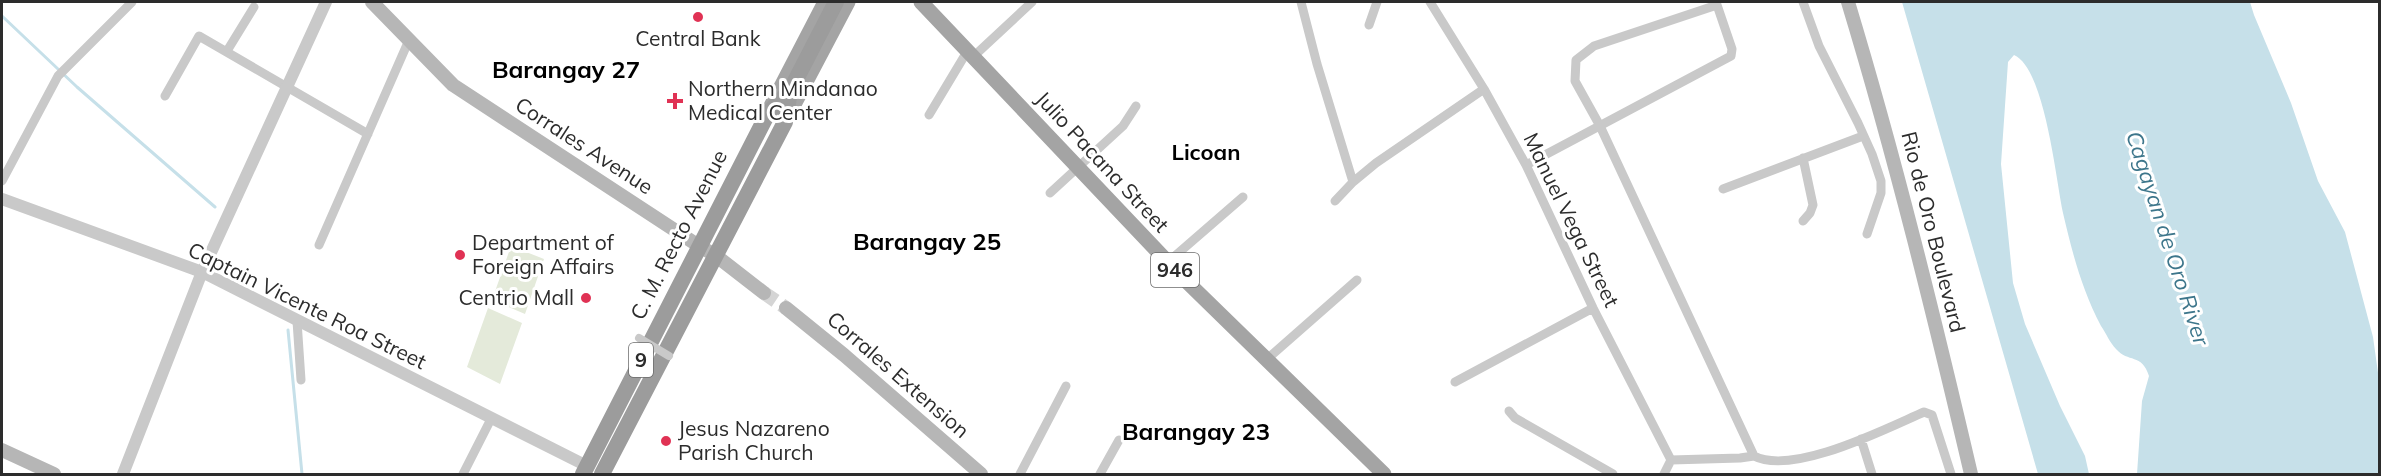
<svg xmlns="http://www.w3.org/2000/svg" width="2381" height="476" font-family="Mulish,sans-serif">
	<rect width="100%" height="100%" fill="#fff"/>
	<path fill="#e4eada" d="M511 246 544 259 525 314 492 300Z
		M488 308 522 323 500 384 467 367Z"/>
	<path fill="#c6e0e9" d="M1902 2H2250L2254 15 2291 103 2318 181 2345 232 2373 337 2379 380V474H2137L2142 401 2149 376C2142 353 2128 363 2116 349 2110 343 2106 333 2101 326 2082 290 2072 252 2063 213 2056 181 2045 68 2014 55L2008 62 2001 164 2013 283 2025 324 2060 406 2085 456 2089 474H2038Z"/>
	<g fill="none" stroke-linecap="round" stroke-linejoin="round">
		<path stroke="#c6e0e9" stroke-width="3" d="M2 16 77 87 215 207
			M288 330 302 474"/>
		<path stroke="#d5d5d5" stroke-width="14" stroke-dasharray="14 7" stroke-linecap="butt" d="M764 293 786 308"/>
		<path stroke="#c9c9c9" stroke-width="9" d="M1301 2 1317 64 1353 182
			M1430 2 1484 89 1526 165 1593 308 1671 460
			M1803 2 1819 46 1858 123 1872 154 1881 181V193L1867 234
			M1369 25 1377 2
			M227 51 254 7
			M974 56 1032 2
			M165 96 199 36 368 134
			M929 115 968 50
			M1526 165 1731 56 1732 49 1716 2
			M2 181 58 76 132 2
			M1723 189 1863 136
			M1050 193 1123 126 1136 106
			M1335 201 1353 182 1376 163 1484 89
			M1803 221 1810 213 1813 205 1803 158
			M319 245 409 40
			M1168 262 1243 197
			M297 321 301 380
			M1266 360 1357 280
			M1455 382 1593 308
			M1509 411 1515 418 1613 474
			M1861 439 1872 474
			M1754 456C1793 476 1885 429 1924 412L1932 415 1951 474
			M1671 460 1740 458 1754 456 1600 126 1575 81 1576 60 1594 46 1717 5
			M463 474 491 419
			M1020 474 1066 386
			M1100 474 1119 440
			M1664 474 1671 460"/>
		<path stroke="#c9c9c9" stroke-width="12" d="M2 199 202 272 587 466
			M123 474 202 272 326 2"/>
		<path stroke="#b6b6b6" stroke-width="14" d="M372 2 453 85 699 246 715 255 764 293
			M1848 2C1895 157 1934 316 1971 474
			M786 308 844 355 981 474
			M2 450 54 474"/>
		<path stroke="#a4a4a4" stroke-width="15" d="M921 2 1181 276 1384 474
			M770 108 825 2
			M789 114 848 2"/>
		<path stroke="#9c9c9c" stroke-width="16" d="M583 474 768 113 790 91
			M602 474 785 122 790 91 836 2"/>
		<path stroke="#c9c9c9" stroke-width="8" d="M639 338 669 356"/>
	</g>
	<g fill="#e03254" stroke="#fff" stroke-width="2">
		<circle cx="698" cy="17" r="6"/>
		<path d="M672 92h6v6h6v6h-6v6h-6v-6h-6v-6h6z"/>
		<circle cx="460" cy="255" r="6"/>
		<circle cx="586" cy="298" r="6"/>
		<circle cx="666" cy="441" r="6"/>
	</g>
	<g text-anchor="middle" stroke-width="6" stroke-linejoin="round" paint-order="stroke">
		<g fill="#fff" stroke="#6b6b6b" stroke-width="1.5">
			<rect x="1151" y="253" width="48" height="34" rx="4.5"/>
			<rect x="629" y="343" width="24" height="34" rx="4.5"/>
		</g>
		<g font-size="20" font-weight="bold" fill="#2c2c2c">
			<text x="1175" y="277">946</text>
			<text x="641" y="367">9</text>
		</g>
		<g font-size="21" fill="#2c2c2c" stroke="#fff" text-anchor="start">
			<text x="698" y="46" text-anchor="middle">Central Bank</text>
			<text x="688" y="96">Northern Mindanao<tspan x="688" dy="24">Medical Center</tspan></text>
			<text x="472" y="250">Department of<tspan x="472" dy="24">Foreign Affairs</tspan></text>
			<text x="574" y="305" text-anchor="end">Centrio Mall</text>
			<text x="678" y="436">Jesus Nazareno<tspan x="678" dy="24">Parish Church</tspan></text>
		</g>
		<g font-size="21" fill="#2c2c2c" stroke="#fff">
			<text transform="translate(584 146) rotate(33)" y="7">Corrales Avenue</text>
			<text transform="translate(1102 162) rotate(47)" y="7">Julio Pacana Street</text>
			<text transform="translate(1571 220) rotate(64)" y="7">Manuel Vega Street</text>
			<text transform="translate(1933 232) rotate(76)" y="7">Rio de Oro Boulevard</text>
			<text transform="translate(679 235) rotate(-63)" y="7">C. M. Recto Avenue</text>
			<text transform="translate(307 306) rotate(26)" y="7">Captain Vicente Roa Street</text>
			<text transform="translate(898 375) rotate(41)" y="7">Corrales Extension</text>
		</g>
		<g font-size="22" font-weight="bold" fill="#000" stroke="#fff">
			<text x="1206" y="160">Licoan</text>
		</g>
		<g font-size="22" font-style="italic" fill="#3d768b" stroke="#fff">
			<text transform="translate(2168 238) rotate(72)" y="8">Cagayan de Oro River</text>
		</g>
		<g font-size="24" font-weight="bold" fill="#000" stroke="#fff">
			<text x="566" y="78">Barangay 27</text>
			<text x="927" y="250">Barangay 25</text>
			<text x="1196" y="440">Barangay 23</text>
		</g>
	</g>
	<rect width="2381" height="476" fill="none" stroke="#2c2c2c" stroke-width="6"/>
</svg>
